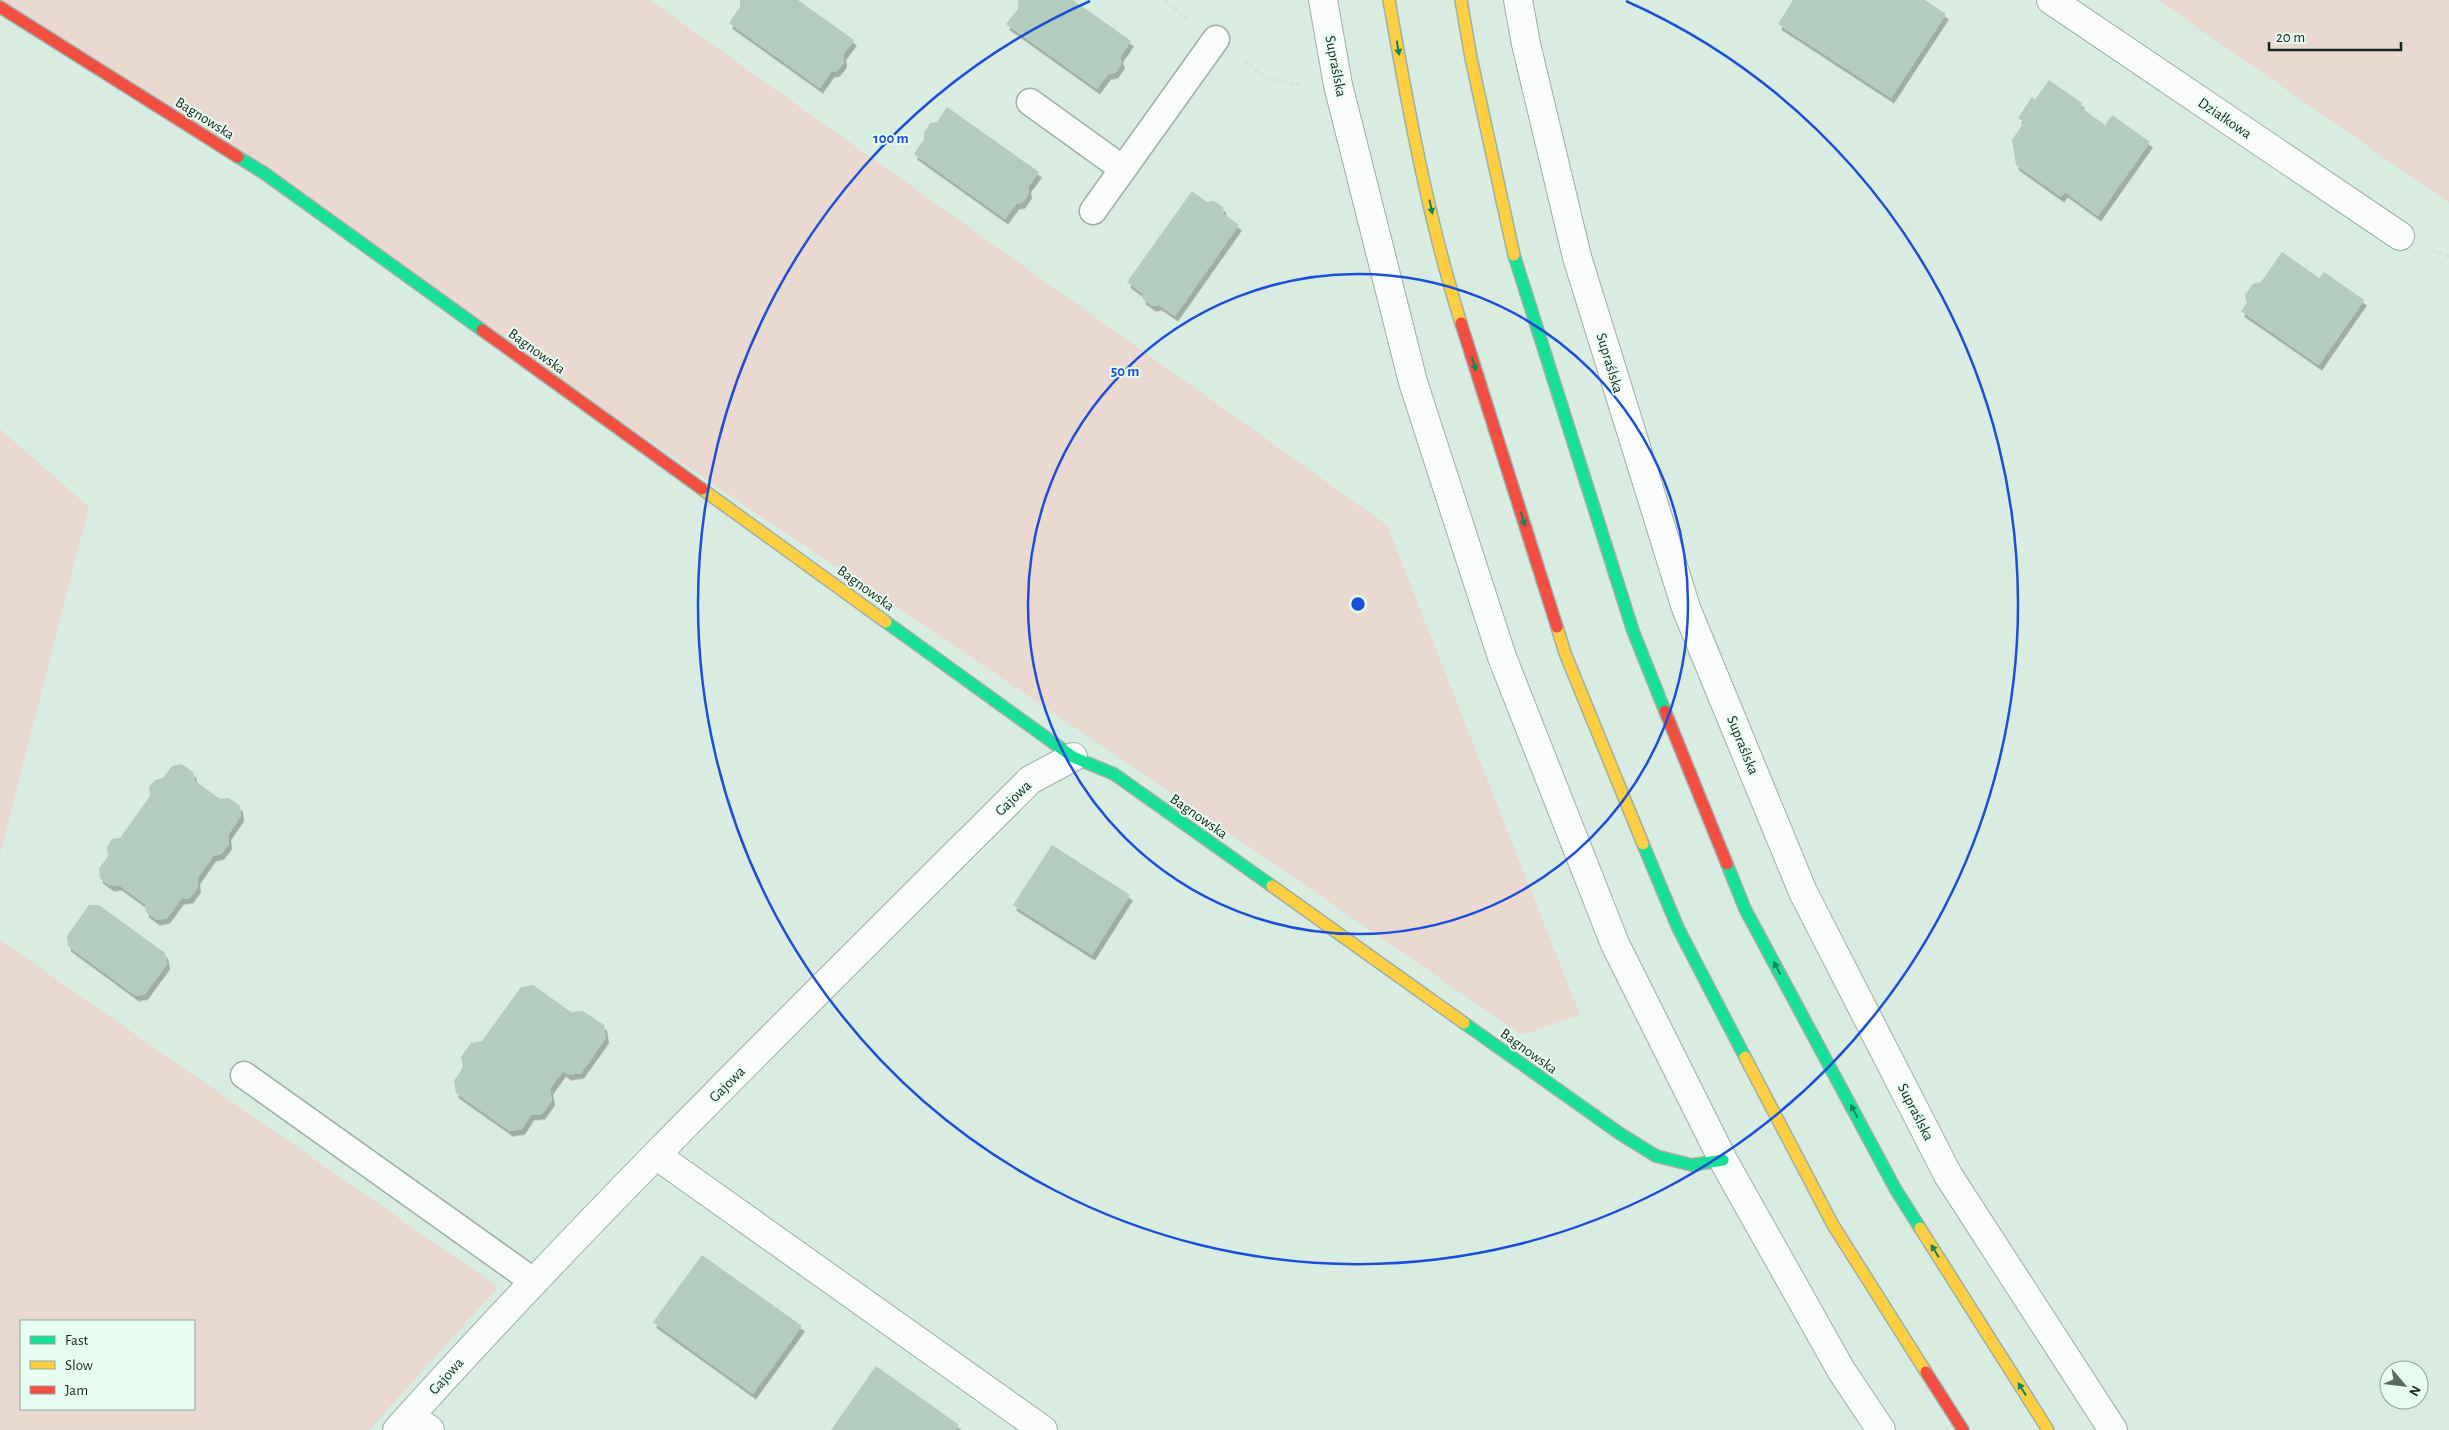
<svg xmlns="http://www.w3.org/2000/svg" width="2449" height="1430" font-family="'Alegreya Sans',sans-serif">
	<defs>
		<filter id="shadow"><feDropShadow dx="3" dy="5.5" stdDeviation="0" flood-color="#0004"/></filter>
	</defs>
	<rect width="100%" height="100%" fill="#d8ece1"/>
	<path fill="#e9d9d1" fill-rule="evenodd" d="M0 0H650L1387 525 1580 1015 1522 1035 1110 751 0 5Z
		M2158 0H2449V203Z
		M0 429 89 507 0 854Z
		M0 940 498 1287 369 1430H0ZM194 1321V1409H21V1321Z"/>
	<path fill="#b2ccbe" filter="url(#shadow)" d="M740 0H798L854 40 843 55 844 62 837 71 831 72 820 88 729 23 740 7Z
		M1018 0H1073L1131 41 1120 57 1122 63 1115 73 1108 74 1097 89 1006 24 1018 9Z
		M1793 0H1925L1946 14 1891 98 1778 24Z
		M2049 80 2082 103 2080 107 2105 125 2112 115 2150 142 2098 216 2065 192 2061 197 2016 165 2012 140 2024 122 2018 118 2032 97 2035 100Z
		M947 107 1039 172 1028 187 1029 193 1022 203 1016 204 1005 219 914 154 924 139V133L930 123 937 122Z
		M1192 191 1207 202 1214 201 1223 207 1224 214 1239 225 1175 316 1159 305 1153 306 1143 299 1142 293 1127 282Z
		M2282 252 2319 278 2324 272 2364 300 2319 365 2241 311 2247 303 2245 295 2253 284 2261 282Z
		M182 764 193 772 195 781 220 799 229 798 240 806 241 816 228 835 229 844 221 854 213 856 197 879 198 887 190 898 181 899 167 918 157 920 146 912 145 904 119 885 111 886 100 878 99 869 108 856 107 847 112 839 120 838 150 796 149 787 155 780 163 778 172 766Z
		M1052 845 1130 895 1092 955 1013 905Z
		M89 905H99L165 953 167 964 145 994 136 996 68 946 67 936Z
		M533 985 571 1012 583 1011 604 1025 606 1038 581 1073 568 1075 563 1071 550 1089 552 1100 542 1114 531 1115 522 1129 510 1131 456 1093 454 1081 463 1067 461 1057 471 1043 482 1041 521 987Z
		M702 1255 802 1326 753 1394 653 1322Z
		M876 1366 959 1425 955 1430H831Z"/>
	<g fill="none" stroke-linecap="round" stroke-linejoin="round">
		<defs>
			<path id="lane" d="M1030 102 1123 169
				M1093 211 1216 39
				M244 1075 533 1281"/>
			<path id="street" d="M1323 0 1338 85 1413 382 1502 657 1615 944 1723 1160 1841 1370 1881 1430
				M1518 0 1526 44 1577 257 1686 608 1803 892 1948 1175 2113 1430
				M2051 0 2400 236
				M656 1155 1043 1430
				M410 1416 430 1430
				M397 1430C599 1205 816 994 1030 780L1073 757"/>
			<path id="fast" d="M238 157 264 173 482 330
				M1514 255 1633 631 1665 711
				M886 622 1073 757 1114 774 1272 886
				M1643 844 1678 928 1745 1057
				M1727 864 1745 909 1896 1190 1920 1228
				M1464 1023 1619 1133 1656 1156 1692 1165 1723 1160"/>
			<path id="slow" d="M1389 0C1408 108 1428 218 1461 323
				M1461 0 1471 58 1514 255
				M702 489 886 622
				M1557 627 1565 653 1643 844
				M1272 886 1464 1023
				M1745 1057 1833 1225 1926 1372
				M1920 1228 2048 1430"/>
			<path id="jam" d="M0 7 238 157
				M1461 323 1557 627
				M482 330 702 489
				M1665 711 1727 864
				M1926 1372 1963 1430"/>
		</defs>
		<use href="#lane" stroke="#9fafa6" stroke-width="29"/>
		<use href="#street" stroke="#9fafa6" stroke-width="30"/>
		<use href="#fast" stroke="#9fafa6" stroke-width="14"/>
		<use href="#slow" stroke="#9fafa6" stroke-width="14"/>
		<use href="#jam" stroke="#9fafa6" stroke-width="14"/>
		<path stroke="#d9dfdc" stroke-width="3" stroke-dasharray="4 2.5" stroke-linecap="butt" d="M1164 0 1187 18
			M1244 61 1267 78 1301 85
			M2433 250 2449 257"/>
		<use href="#lane" stroke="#f9fcfa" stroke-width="26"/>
		<use href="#street" stroke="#f9fcfa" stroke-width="28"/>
		<use href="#fast" stroke="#16e098" stroke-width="11"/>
		<use href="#slow" stroke="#ffcf43" stroke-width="11"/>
		<use href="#jam" stroke="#f24e42" stroke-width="11"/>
	</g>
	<defs><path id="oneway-solid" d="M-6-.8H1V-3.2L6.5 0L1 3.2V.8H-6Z" transform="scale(1.25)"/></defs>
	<g fill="#16825a">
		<use href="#oneway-solid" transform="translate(1398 48) rotate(80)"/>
		<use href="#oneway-solid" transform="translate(1431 207) rotate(78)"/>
		<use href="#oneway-solid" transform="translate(1474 364) rotate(73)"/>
		<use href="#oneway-solid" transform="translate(1523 519) rotate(73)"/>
		<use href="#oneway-solid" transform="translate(1777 968) rotate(-118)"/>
		<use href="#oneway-solid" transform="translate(1854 1111) rotate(-118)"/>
		<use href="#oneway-solid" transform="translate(1935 1251) rotate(-122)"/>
		<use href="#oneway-solid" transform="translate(2022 1389) rotate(-122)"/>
	</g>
	<g fill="none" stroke="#1d4ed8" stroke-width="2.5">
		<circle cx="1358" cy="604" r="330"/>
		<path d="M1626 1A660 660 0 1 1 1090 1"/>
	</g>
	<g text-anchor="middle" stroke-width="4" stroke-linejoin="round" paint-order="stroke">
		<g font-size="15" fill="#17241d" stroke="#e8fdf1">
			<text transform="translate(1336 66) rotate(79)" y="5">Supraślska</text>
			<text transform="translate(205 118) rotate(32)" y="5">Bagnowska</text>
			<text transform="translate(2225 118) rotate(34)" y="5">Działkowa</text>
			<text transform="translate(537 351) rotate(36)" y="5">Bagnowska</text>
			<text transform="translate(1610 363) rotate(73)" y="5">Supraślska</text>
			<text transform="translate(866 588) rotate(36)" y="5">Bagnowska</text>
			<text transform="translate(1743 745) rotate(68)" y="5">Supraślska</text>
			<text transform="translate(1013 798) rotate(-44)" y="5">Gajowa</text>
			<text transform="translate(1199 816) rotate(35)" y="5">Bagnowska</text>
			<text transform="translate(1529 1051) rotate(36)" y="5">Bagnowska</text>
			<text transform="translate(727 1084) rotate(-45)" y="5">Gajowa</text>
			<text transform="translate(1916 1112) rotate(63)" y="5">Supraślska</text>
			<text transform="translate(446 1376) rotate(-48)" y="5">Gajowa</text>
		</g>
	</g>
	<circle cx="1358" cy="604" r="8" fill="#1d4ed8" stroke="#e8fdf1" stroke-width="2.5"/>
	<g font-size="15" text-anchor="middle" font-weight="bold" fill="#1d4ed8" stroke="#e8fdf1" stroke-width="4" stroke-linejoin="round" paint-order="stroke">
		<text x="891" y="143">100 m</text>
		<text x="1125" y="376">50 m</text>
	</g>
	<rect x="20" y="1320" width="175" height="90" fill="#e8fdf1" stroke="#94a69c"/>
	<rect x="30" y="1336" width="25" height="8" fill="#16e098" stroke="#94a69c"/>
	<text x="65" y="1345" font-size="15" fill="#17241d">Fast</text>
	<rect x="30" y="1361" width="25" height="8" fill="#ffcf43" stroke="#94a69c"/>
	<text x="65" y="1370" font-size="15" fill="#17241d">Slow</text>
	<rect x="30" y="1386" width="25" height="8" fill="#f24e42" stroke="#94a69c"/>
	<text x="65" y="1395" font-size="15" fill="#17241d">Jam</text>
	<g transform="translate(2404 1385) rotate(118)"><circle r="24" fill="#e8fdf1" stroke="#94a69c"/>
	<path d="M0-4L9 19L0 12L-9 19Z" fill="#5b6a62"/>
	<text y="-8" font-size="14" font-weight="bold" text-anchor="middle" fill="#17241d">N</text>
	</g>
	<path d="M2269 42v8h132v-8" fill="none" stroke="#17241d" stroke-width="2.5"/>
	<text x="2276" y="42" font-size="15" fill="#17241d" stroke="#e8fdf1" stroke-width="4" paint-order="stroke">20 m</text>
</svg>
